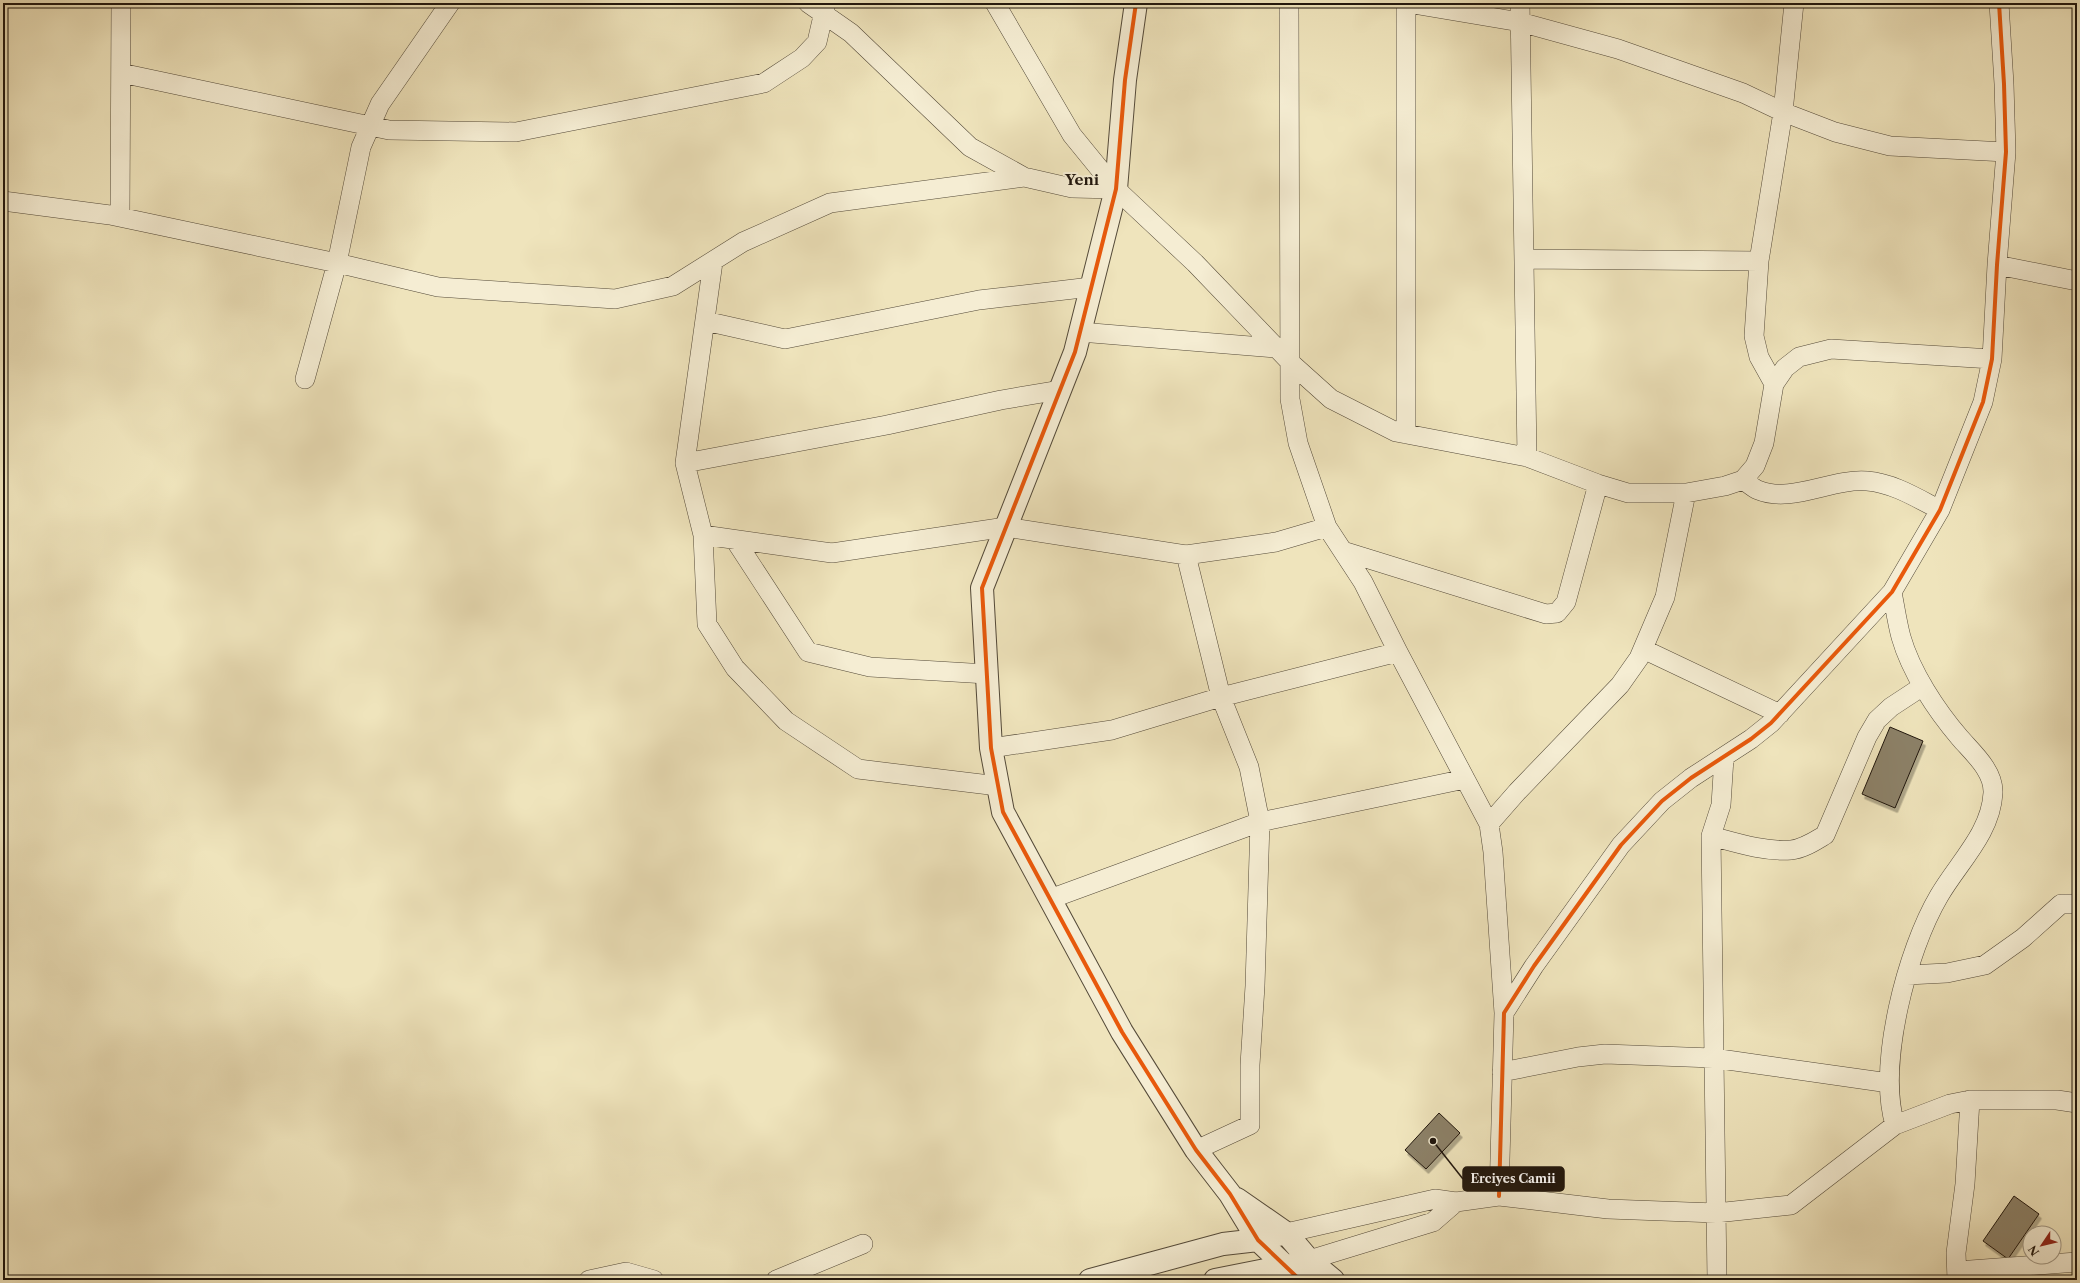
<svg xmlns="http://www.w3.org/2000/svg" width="2080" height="1283" font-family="'Libre Caslon Text',serif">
	<defs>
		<filter id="shadow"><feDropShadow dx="2.5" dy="4.5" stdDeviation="0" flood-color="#0004"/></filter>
	</defs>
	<rect width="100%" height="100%" fill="#efe4bc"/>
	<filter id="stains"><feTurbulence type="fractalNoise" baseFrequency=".005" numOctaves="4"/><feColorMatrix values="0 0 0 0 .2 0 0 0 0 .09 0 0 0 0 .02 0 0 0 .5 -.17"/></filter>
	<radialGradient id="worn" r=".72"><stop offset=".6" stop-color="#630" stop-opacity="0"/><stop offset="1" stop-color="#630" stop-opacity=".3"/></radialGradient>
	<path fill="#8c8168" stroke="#20160d" filter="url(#shadow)" d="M1890 727 1923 741 1895 808 1862 794Z
		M1439 1113 1460 1133 1426 1169 1405 1150Z
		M2014 1196 2039 1214 2008 1259 1983 1241Z"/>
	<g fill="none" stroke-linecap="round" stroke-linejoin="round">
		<defs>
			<path id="minor" d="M808 3 851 33 970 147 1024 177 1072 188 1116 189
				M995 3 1072 135 1116 189 1195 263 1292 364 1331 399 1396 432 1527 457 1598 484 1628 493H1686L1725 486 1743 480 1755 466 1764 443 1774 384 1785 368 1799 357 1831 349 1992 359
				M1289 3 1290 399 1298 443 1327 527 1363 582 1398 652 1489 824 1493 852 1504 1013
				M1406 3V434
				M1407 3 1520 22 1618 49 1743 93 1783 112 1835 132 1890 146 2006 152
				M1520 3 1527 457
				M121 73 389 130 516 132 764 83 802 58 817 42 826 3
				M3 201 110 215 337 263 438 287 615 299 673 286 743 242 830 203 1024 177
				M120 217 121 3
				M1524 259 1759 261
				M713 262 685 463 703 535 707 624 735 668 786 721 858 769 998 786
				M1997 265 2077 281
				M705 321 785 339 979 300 1091 287
				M1080 332 1276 348
				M305 379 337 263 361 147 380 104 450 3
				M1774 384 1759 357 1754 336 1759 261 1783 112 1794 3
				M685 463 887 425 1001 400 1060 390
				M1743 480C1748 483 1753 488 1758 490 1791 504 1832 478 1867 481 1893 483 1917 498 1940 510
				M703 535 832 553 1006 527 1186 555 1276 542 1327 527
				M735 540 808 652 870 667 987 674
				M1343 551 1546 614 1557 613 1566 602 1598 484
				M1186 555 1221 697 1249 767 1260 822 1255 986 1250 1065V1125L1196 1150
				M1892 592C1895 607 1897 622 1901 637 1911 672 1936 710 1960 738 1973 753 1994 771 1993 793 1991 833 1958 863 1939 896 1907 950 1877 1064 1895 1125
				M1643 649 1780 714
				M991 748 1112 730 1221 697 1398 652
				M1489 824 1517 792 1620 685 1639 658 1665 597 1686 493
				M1711 836C1737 843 1765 852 1791 850 1803 849 1815 841 1825 835L1867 737 1877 720 1891 707 1923 686
				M1050 899 1260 822 1465 779
				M1907 975 1947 973 1985 965 2023 938 2061 904H2077
				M1502 1072 1578 1057 1605 1054 1713 1058 1889 1083
				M1499 1196 1504 1013 1534 966 1621 845 1662 801 1691 778 1751 739 1771 723 1892 592 1940 510 1983 402 1992 359 1997 265 2006 152 2004 84 1999 3
				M1286 1233 1435 1199 1456 1202 1499 1196 1608 1209 1716 1213 1791 1205 1895 1125 1950 1104 1970 1100H2057L2077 1103
				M1309 1260 1433 1222 1456 1202
				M1957 1271 2077 1262
				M589 1280 626 1272 654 1280
				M776 1280 863 1244
				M1717 1280 1711 836 1721 805 1724 758
				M1957 1280 1956 1253 1965 1184 1970 1100"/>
			<path id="tertiary" d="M1136 3 1125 80 1116 189 1075 352 982 588 991 748 1003 812 1122 1032 1196 1150 1230 1194 1258 1240 1300 1280
				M1237 1199 1286 1233 1309 1260 1333 1280
				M1090 1280 1223 1244 1258 1240 1286 1233
				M1215 1280 1296 1264"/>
		</defs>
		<use href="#minor" stroke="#544a39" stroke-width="20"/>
		<use href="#tertiary" stroke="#544a39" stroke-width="24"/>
		<use href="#minor" stroke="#f5edd3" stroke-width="19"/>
		<use href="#tertiary" stroke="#f5edd3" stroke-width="22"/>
		<defs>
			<path id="cycleway" d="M1136 3 1125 80 1116 189 1075 352 982 588 991 748 1003 812 1122 1032 1196 1150 1230 1194 1258 1240 1300 1280
				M1499 1196 1504 1013 1534 966 1621 845 1662 801 1691 778 1751 739 1771 723 1892 592 1940 510 1983 402 1992 359 1997 265 2006 152 2004 84 1999 3"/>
		</defs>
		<use href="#cycleway" stroke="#f5edd3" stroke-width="6"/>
		<use href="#cycleway" stroke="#e8590c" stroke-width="4"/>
	</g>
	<g text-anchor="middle" stroke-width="4" stroke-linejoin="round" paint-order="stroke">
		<g font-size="15" font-weight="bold" fill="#20160d" stroke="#f5edd3">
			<text x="1082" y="185">Yeni</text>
		</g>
	</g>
	<path fill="none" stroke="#20160d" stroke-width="1.5" d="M1433 1141L1463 1179"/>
	<circle fill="#20160d" stroke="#f5edd3" stroke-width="1.5" cx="1433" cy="1141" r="4"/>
	<rect fill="#20160d" stroke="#20160d" stroke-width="1.5" x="1463" y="1167" width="101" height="24" rx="4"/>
	<g font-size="12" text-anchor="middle" font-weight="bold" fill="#fff">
		<text x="1513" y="1183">Erciyes Camii</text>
	</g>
	<rect width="2080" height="1283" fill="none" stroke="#efe4bc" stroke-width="16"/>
	<rect x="4" y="4" width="2072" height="1275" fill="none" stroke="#20160d" stroke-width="2"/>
	<rect x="8" y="8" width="2064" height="1267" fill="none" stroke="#20160d"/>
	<g transform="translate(2042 1245) rotate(235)"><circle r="19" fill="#f5edd3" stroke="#a09784"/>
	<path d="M0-3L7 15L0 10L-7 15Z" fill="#8f2418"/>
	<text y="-6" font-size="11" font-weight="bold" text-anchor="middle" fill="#20160d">N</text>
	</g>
	<rect width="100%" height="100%" filter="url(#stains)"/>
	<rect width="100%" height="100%" fill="url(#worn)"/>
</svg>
